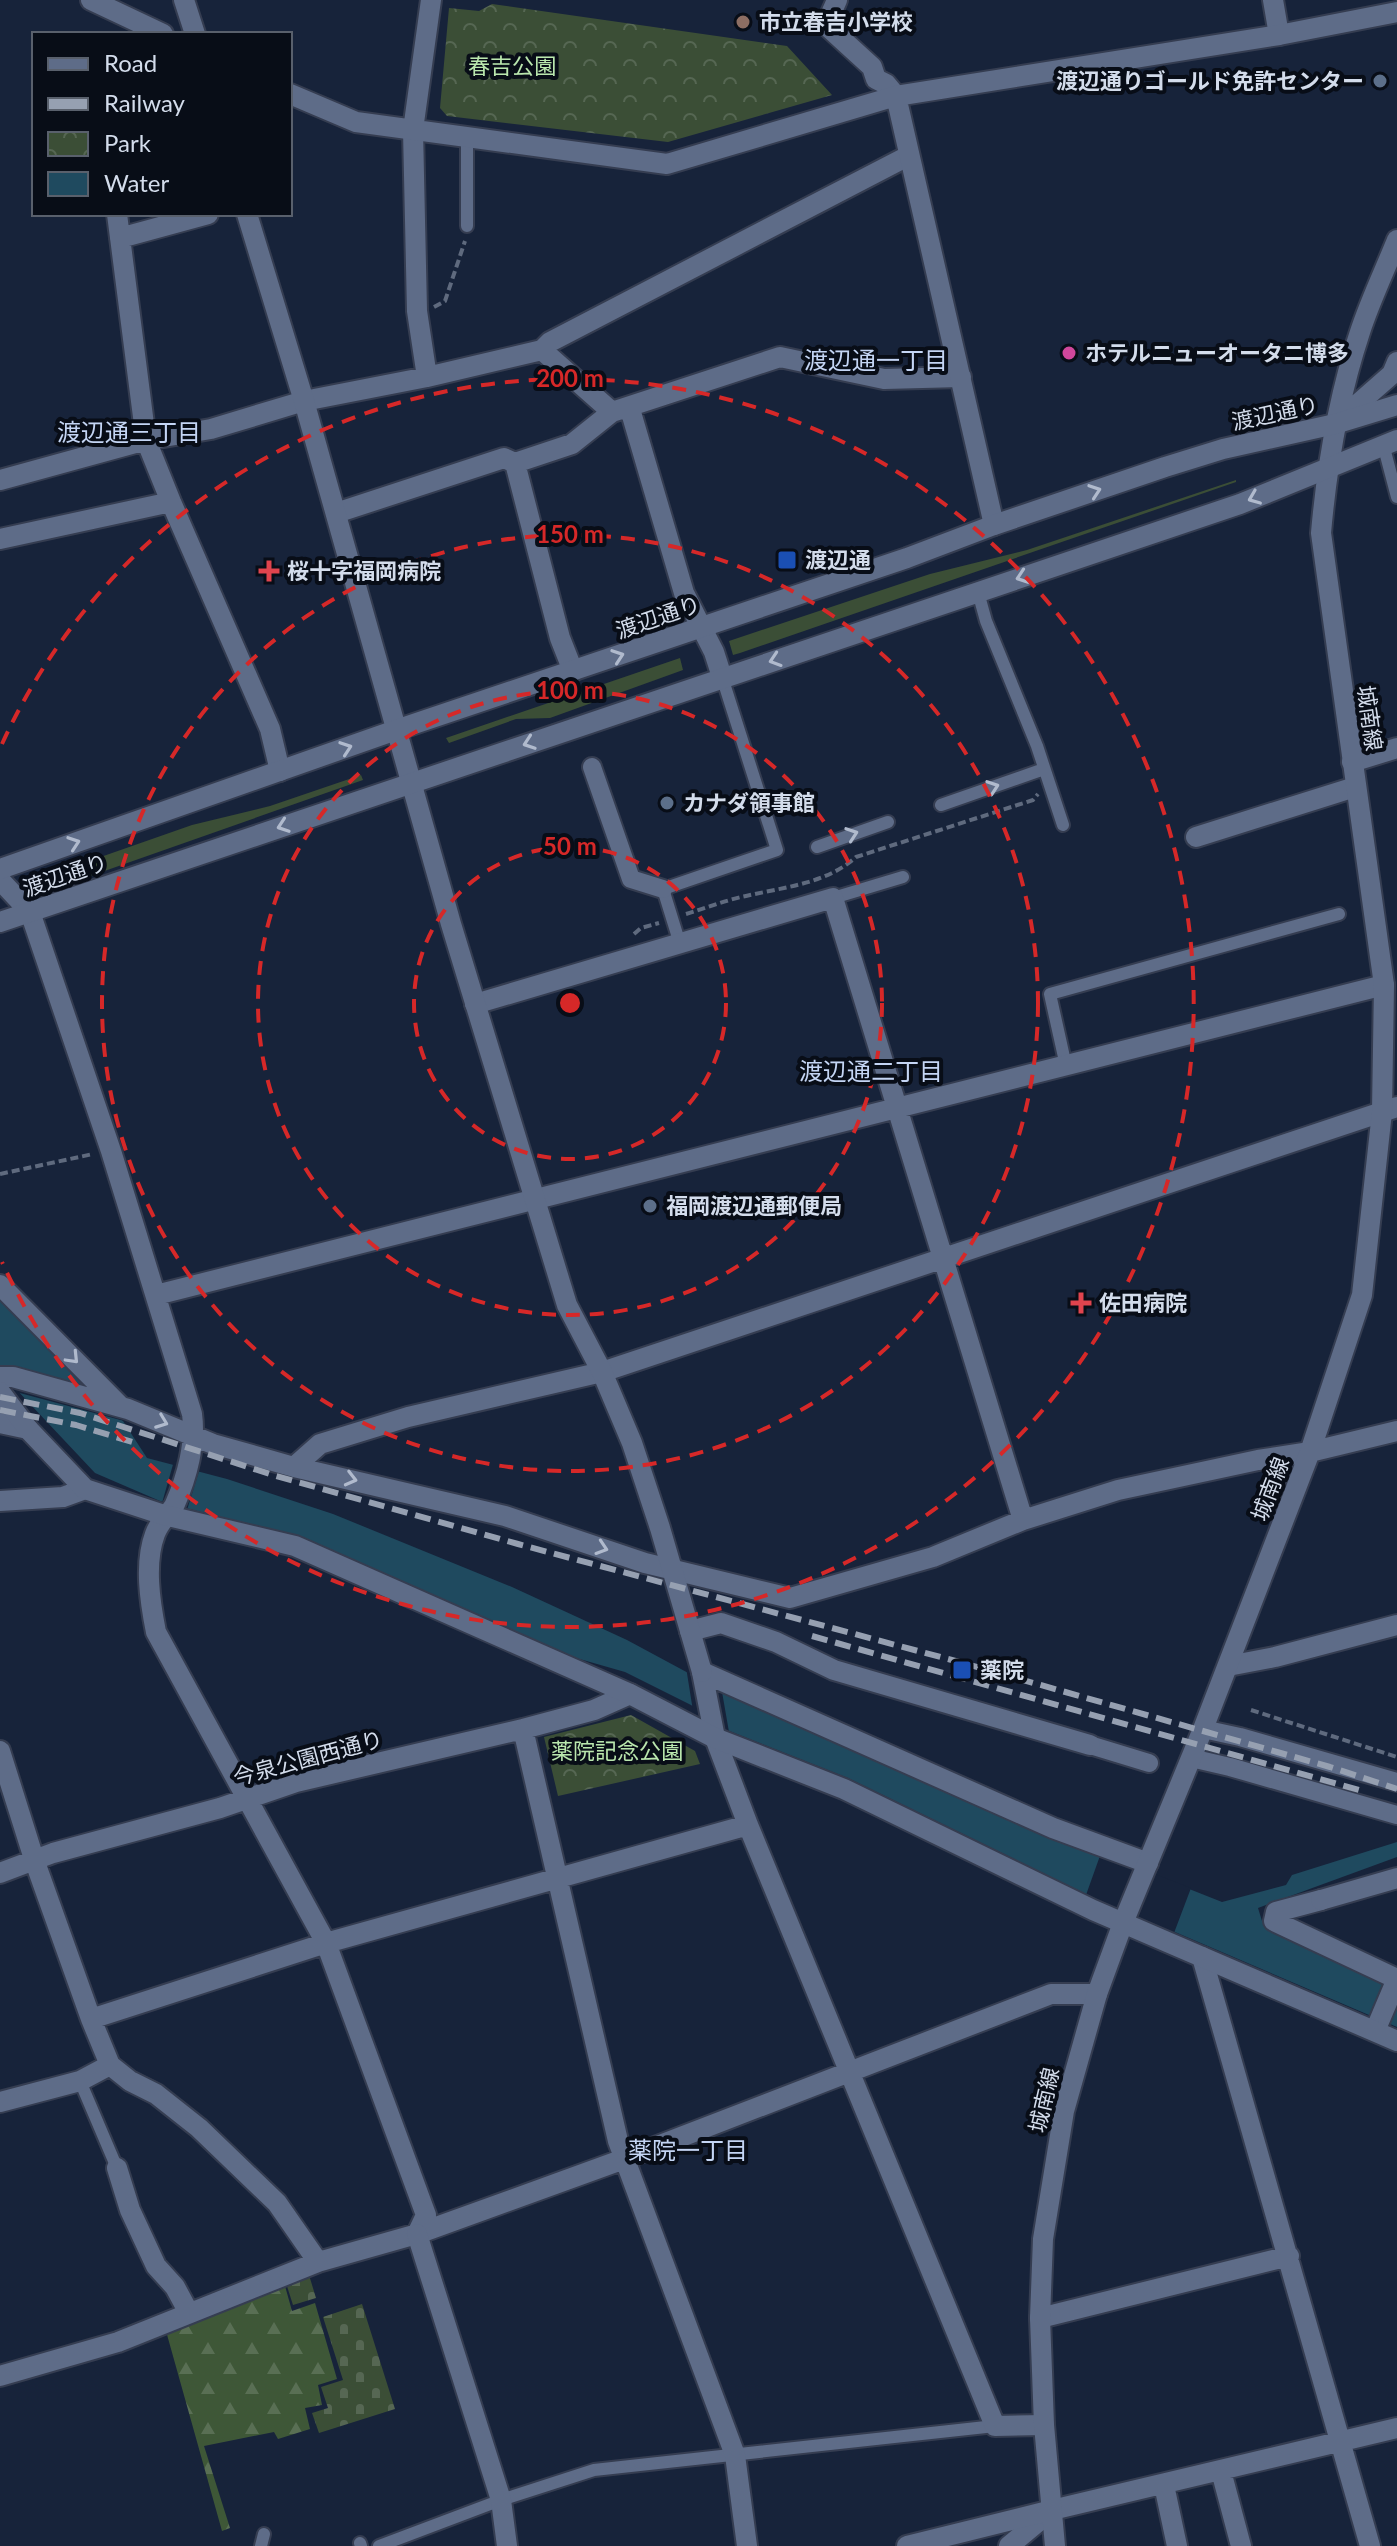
<svg xmlns="http://www.w3.org/2000/svg" width="1397" height="2546" font-family="Lato,'Noto Sans JP',sans-serif">
	<defs>
		<pattern id="forest-firs" width="22" height="20" patternUnits="userSpaceOnUse" patternTransform="scale(2)"><rect width="22" height="20" fill="#3e5737"/><path d="M5 1l3.5 6h-7zM16 11l3.5 6h-7z" fill="#596f54"/></pattern>
		<pattern id="cemetery-stones" width="16" height="16" patternUnits="userSpaceOnUse" patternTransform="scale(2)"><rect width="16" height="16" fill="#3b4e36"/><path d="M2 7V4a2 2 0 0 1 4 0v3zM10 15v-3a2 2 0 0 1 4 0v3z" fill="#566753"/></pattern>
		<pattern id="park-crowns" width="20" height="18" patternUnits="userSpaceOnUse" patternTransform="scale(2)"><rect width="20" height="18" fill="#3b4e36"/><path d="M2 6a3 3 0 1 1 6 0M12 15a3 3 0 1 1 6 0" fill="none" stroke="#566753"/></pattern>
	</defs>
	<rect width="100%" height="100%" fill="#17233a"/>
	<path fill="#3b4e36" d="M1236 480V482L740 653 733 655 729 641 930 574 1027 550Z
		M680 658 683 670 550 718 516 719 449 743 446 738Z
		M361 775 363 780 59 887 55 873 192 825 270 806Z"/>
	<path fill="url(#forest-firs)" d="M285 2286 292 2311 315 2303 337 2379 318 2385 322 2405 305 2408 310 2429 278 2439 274 2432 204 2446 230 2528 222 2531 166 2331Z"/>
	<path fill="url(#cemetery-stones)" d="M309 2275 316 2298 293 2305 286 2283Z
		M362 2304 395 2409 319 2433 312 2413 328 2408 321 2387 343 2380 323 2317Z"/>
	<path fill="url(#park-crowns)" d="M492 4 787 46 832 95 668 142 447 116 440 108 449 8 479 11Z
		M631 1715 695 1751 700 1764 558 1796 544 1737Z"/>
	<path fill="#1f4a5f" d="M0 1300 123 1421 147 1458 227 1479 333 1514 512 1587 627 1640 718 1689 1101 1854 1222 1902 1286 1885 1292 1875 1397 1842V1857L1258 1908 1262 1921 1397 1989V2027L1086 1894 848 1778 727 1730 691 1705 625 1672 576 1658 305 1540 160 1501 95 1473 0 1372Z"/>
	<path fill="#17233a" d="M0 1376 125 1418 128 1422 16 1392Z
		M174 1461 200 1468 187 1510 162 1503Z
		M686 1667 721 1686 729 1732 693 1711Z
		M1101 1853 1191 1888 1174 1933 1086 1895Z"/>
	<g fill="none" stroke-linecap="round" stroke-linejoin="round">
		<defs>
			<path id="service" d="M467 137V226
				M1383 444 1397 497
				M978 592 986 621 1037 746 1063 825
				M941 805 1044 769
				M817 847 888 822
				M833 898 903 877
				M680 944 663 889 777 850 722 677
				M1066 1066 1050 994 1339 914
				M80 2081 117 2168
				M360 2543 361 2546
				M261 2546 264 2534
				M379 2546 501 2500 594 2470 995 2426"/>
			<path id="pedestrian" d="M592 767 631 879 663 889
				M1203 1729 1240 1737 1397 1782
				M1090 1745 1149 1763
				M1191 1758 1230 1767 1397 1815"/>
			<path id="minor" d="M837 0 826 25 872 67 876 79 886 84 896 96
				M1273 0 1279 35
				M413 130 417 311 427 377
				M117 214 146 440 171 502 270 729 280 771
				M120 238 208 214
				M542 350 612 412 780 357 884 379 961 377
				M630 409 684 593 714 652 722 677
				M0 480 146 440 211 429 304 401 427 377 542 350 550 342 908 156
				M336 513 504 458 515 463
				M0 539 171 502
				M573 671 560 638 515 463 572 444 612 412
				M1352 762 1397 748
				M1196 837 1355 787
				M0 880 30 912 111 1151 192 1414C196 1443 187 1477 175 1504 171 1513 160 1520 155 1534 144 1563 150 1602 156 1632L326 1943 426 2215 417 2234
				M475 1004 833 898 1023 1520
				M0 1285 121 1407
				M156 1295 1384 985
				M0 1377H13L128 1409 213 1444 294 1467 505 1516 645 1563 790 1598 933 1557 1023 1520 1118 1490 1258 1460 1310 1452
				M0 1423 28 1429
				M294 1467 320 1444 408 1417 602 1372 1397 1107
				M0 1501 63 1497 85 1489
				M690 1631 721 1623 776 1642 834 1670 1090 1745
				M1228 1666 1275 1657 1397 1625
				M702 1672 715 1738 748 1825 995 2426 1044 2425
				M702 1672 1053 1828 1148 1863
				M523 1729 618 2141 735 2455 747 2546
				M0 1751 35 1862 91 2019 326 1943 748 1825
				M0 1873 53 1853 220 1808 296 1782 523 1729 594 1710 630 1694
				M1321 1900 1276 1912 1274 1921 1397 1979 1375 2031
				M1202 1957 1370 2546
				M91 2019 110 2065 130 2081 156 2094 199 2128 277 2203 318 2262 417 2234 624 2159 1051 1994H1097
				M0 2102 80 2081 110 2065
				M117 2168 130 2210 156 2266 175 2287 189 2313
				M1040 2318 1289 2256
				M0 2376 118 2342 318 2262
				M1221 2471 1241 2546
				M1164 2485 1177 2546
				M1009 2546 1052 2510 1397 2428"/>
			<path id="tertiary" d="M91 0 163 34
				M184 0 195 34
				M290 94 356 122 667 164 896 96 1279 35 1397 12
				M896 96 994 525
				M413 130 431 0
				M247 214 304 401 451 924 567 1305 602 1372 632 1443 660 1528 702 1672
				M1335 424 1392 374 1397 362
				M0 1392 28 1429 85 1489 164 1515 295 1546 630 1694 715 1738 844 1789 1093 1910 1397 2041
				M1310 1452 1397 1431
				M1321 1900 1397 1878
				M417 2234 501 2500 507 2546
				M907 2546 1052 2510
				M1055 2546 1044 2425 1040 2318 1043 2239 1064 2111 1097 1994 1123 1923 1203 1729 1310 1452 1362 1295 1382 1112 1384 985 1321 533C1327 465 1338 398 1360 332 1370 301 1385 270 1397 240"/>
			<path id="secondary" d="M0 869 396 730 907 558 994 525 1165 467 1223 449 1335 424 1397 405
				M0 922 1240 504 1397 440"/>
		</defs>
		<use href="#service" stroke="#353d51" stroke-width="16"/>
		<use href="#pedestrian" stroke="#353d51" stroke-width="22"/>
		<use href="#minor" stroke="#353d51" stroke-width="24"/>
		<use href="#tertiary" stroke="#353d51" stroke-width="24"/>
		<use href="#secondary" stroke="#353d51" stroke-width="24"/>
		<path stroke="#5f6a7e" stroke-width="4" stroke-dasharray="8 4" stroke-linecap="butt" d="M434 307 445 301 465 241
			M686 914C706 908 726 900 746 896 784 887 826 884 856 857L1033 800 1038 794
			M634 934 641 928 659 923
			M0 1174 93 1154
			M1251 1710 1397 1757"/>
		<use href="#service" stroke="#5e6c88" stroke-width="12"/>
		<use href="#pedestrian" stroke="#5e6c88" stroke-width="18"/>
		<use href="#minor" stroke="#5e6c88" stroke-width="20"/>
		<use href="#tertiary" stroke="#5e6c88" stroke-width="20"/>
		<use href="#secondary" stroke="#5e6c88" stroke-width="20"/>
		<path stroke="#96a0b1" stroke-width="6" stroke-dasharray="16 8" stroke-linecap="butt" d="M0 1397 80 1413 276 1476 518 1544 963 1663 1330 1767 1397 1789
			M0 1410 76 1425 139 1444
			M812 1636 1366 1792"/>
	</g>
	<defs><path id="oneway-chevron" d="M-2-3.5L2.5 0L-2 3.5" fill="none" stroke-width="1.6" stroke-linecap="round" stroke-linejoin="round" transform="scale(2)"/></defs>
	<g stroke="#b0bacd">
		<use href="#oneway-chevron" transform="translate(1095 491) rotate(-19)"/>
		<use href="#oneway-chevron" transform="translate(1254 498) rotate(158)"/>
		<use href="#oneway-chevron" transform="translate(1022 577) rotate(161)"/>
		<use href="#oneway-chevron" transform="translate(618 656) rotate(-19)"/>
		<use href="#oneway-chevron" transform="translate(775 660) rotate(162)"/>
		<use href="#oneway-chevron" transform="translate(529 743) rotate(161)"/>
		<use href="#oneway-chevron" transform="translate(346 748) rotate(-19)"/>
		<use href="#oneway-chevron" transform="translate(993 787) rotate(-19)"/>
		<use href="#oneway-chevron" transform="translate(283 826) rotate(161)"/>
		<use href="#oneway-chevron" transform="translate(852 834) rotate(-19)"/>
		<use href="#oneway-chevron" transform="translate(74 843) rotate(-19)"/>
		<use href="#oneway-chevron" transform="translate(73 1358) rotate(46)"/>
		<use href="#oneway-chevron" transform="translate(162 1422) rotate(21)"/>
		<use href="#oneway-chevron" transform="translate(351 1479) rotate(14)"/>
		<use href="#oneway-chevron" transform="translate(602 1548) rotate(18)"/>
	</g>
	<g fill="none" stroke="#d62828" stroke-width="4" stroke-dasharray="14 10">
		<circle cx="570" cy="1003" r="156"/>
		<circle cx="570" cy="1003" r="312"/>
		<circle cx="570" cy="1003" r="468"/>
		<path d="M2 744A624 624 0 1 1 2 1262"/>
	</g>
	<circle fill="#8d6e63" stroke="#080d17" stroke-width="3" cx="743" cy="22" r="8"/>
	<g fill="#5c6f8a" stroke="#080d17" stroke-width="3">
		<circle cx="1380" cy="81" r="8"/>
		<circle cx="667" cy="803" r="8"/>
		<circle cx="650" cy="1206" r="8"/>
	</g>
	<circle fill="#d1479c" stroke="#080d17" stroke-width="3" cx="1069" cy="353" r="8"/>
	<g fill="#1a4fb4" stroke="#080d17" stroke-width="3">
		<rect x="777" y="550" width="20" height="20" rx="4"/>
		<rect x="952" y="1660" width="20" height="20" rx="4"/>
	</g>
	<g fill="#e0444e" stroke="#080d17" stroke-width="3">
		<path d="M265 559h8v8h8v8h-8v8h-8v-8h-8v-8h8z"/>
		<path d="M1077 1291h8v8h8v8h-8v8h-8v-8h-8v-8h8z"/>
	</g>
	<g text-anchor="middle" stroke-width="8" stroke-linejoin="round" paint-order="stroke">
		<g font-size="22" font-weight="bold" fill="#d3dceb" stroke="#080d17" text-anchor="start">
			<text x="759" y="30">市立春吉小学校</text>
			<text x="1364" y="89" text-anchor="end">渡辺通りゴールド免許センター</text>
			<text x="1085" y="361">ホテルニューオータニ博多</text>
			<text x="805" y="568">渡辺通</text>
			<text x="287" y="579">桜十字福岡病院</text>
			<text x="683" y="811">カナダ領事館</text>
			<text x="666" y="1214">福岡渡辺通郵便局</text>
			<text x="1099" y="1311">佐田病院</text>
			<text x="980" y="1678">薬院</text>
		</g>
		<g font-size="22" fill="#bae7ae" stroke="#080d17">
			<text x="512" y="74">春吉公園</text>
			<text x="617" y="1759">薬院記念公園</text>
		</g>
		<g font-size="22" fill="#d3dceb" stroke="#080d17">
			<text transform="translate(1275 413) rotate(-12)" y="8">渡辺通り</text>
			<text transform="translate(658 617) rotate(-19)" y="8">渡辺通り</text>
			<text transform="translate(1370 718) rotate(82)" y="8">城南線</text>
			<text transform="translate(65 875) rotate(-19)" y="8">渡辺通り</text>
			<text transform="translate(1270 1489) rotate(-69)" y="8">城南線</text>
			<text transform="translate(308 1758) rotate(-15)" y="8">今泉公園西通り</text>
			<text transform="translate(1044 2100) rotate(-77)" y="8">城南線</text>
		</g>
		<g font-size="24" fill="#c4d5f4" stroke="#080d17">
			<text x="876" y="369">渡辺通一丁目</text>
			<text x="129" y="441">渡辺通三丁目</text>
			<text x="871" y="1080">渡辺通二丁目</text>
			<text x="688" y="2159">薬院一丁目</text>
		</g>
	</g>
	<circle cx="570" cy="1003" r="12" fill="#d62828" stroke="#080d17" stroke-width="4"/>
	<g font-size="24" text-anchor="middle" font-weight="bold" fill="#d62828" stroke="#080d17" stroke-width="8" stroke-linejoin="round" paint-order="stroke">
		<text x="570" y="387">200 m</text>
		<text x="570" y="543">150 m</text>
		<text x="570" y="699">100 m</text>
		<text x="570" y="855">50 m</text>
	</g>
	<rect x="32" y="32" width="260" height="184" fill="#080d17" stroke="#59606c" stroke-width="2"/>
	<rect x="48" y="58" width="40" height="12" fill="#5e6c88" stroke="#59606c" stroke-width="2"/>
	<text x="104" y="72" font-size="24" fill="#d3dceb">Road</text>
	<rect x="48" y="98" width="40" height="12" fill="#96a0b1" stroke="#59606c" stroke-width="2"/>
	<text x="104" y="112" font-size="24" fill="#d3dceb">Railway</text>
	<rect x="48" y="132" width="40" height="24" fill="url(#park-crowns)" stroke="#59606c" stroke-width="2"/>
	<text x="104" y="152" font-size="24" fill="#d3dceb">Park</text>
	<rect x="48" y="172" width="40" height="24" fill="#1f4a5f" stroke="#59606c" stroke-width="2"/>
	<text x="104" y="192" font-size="24" fill="#d3dceb">Water</text>
</svg>
